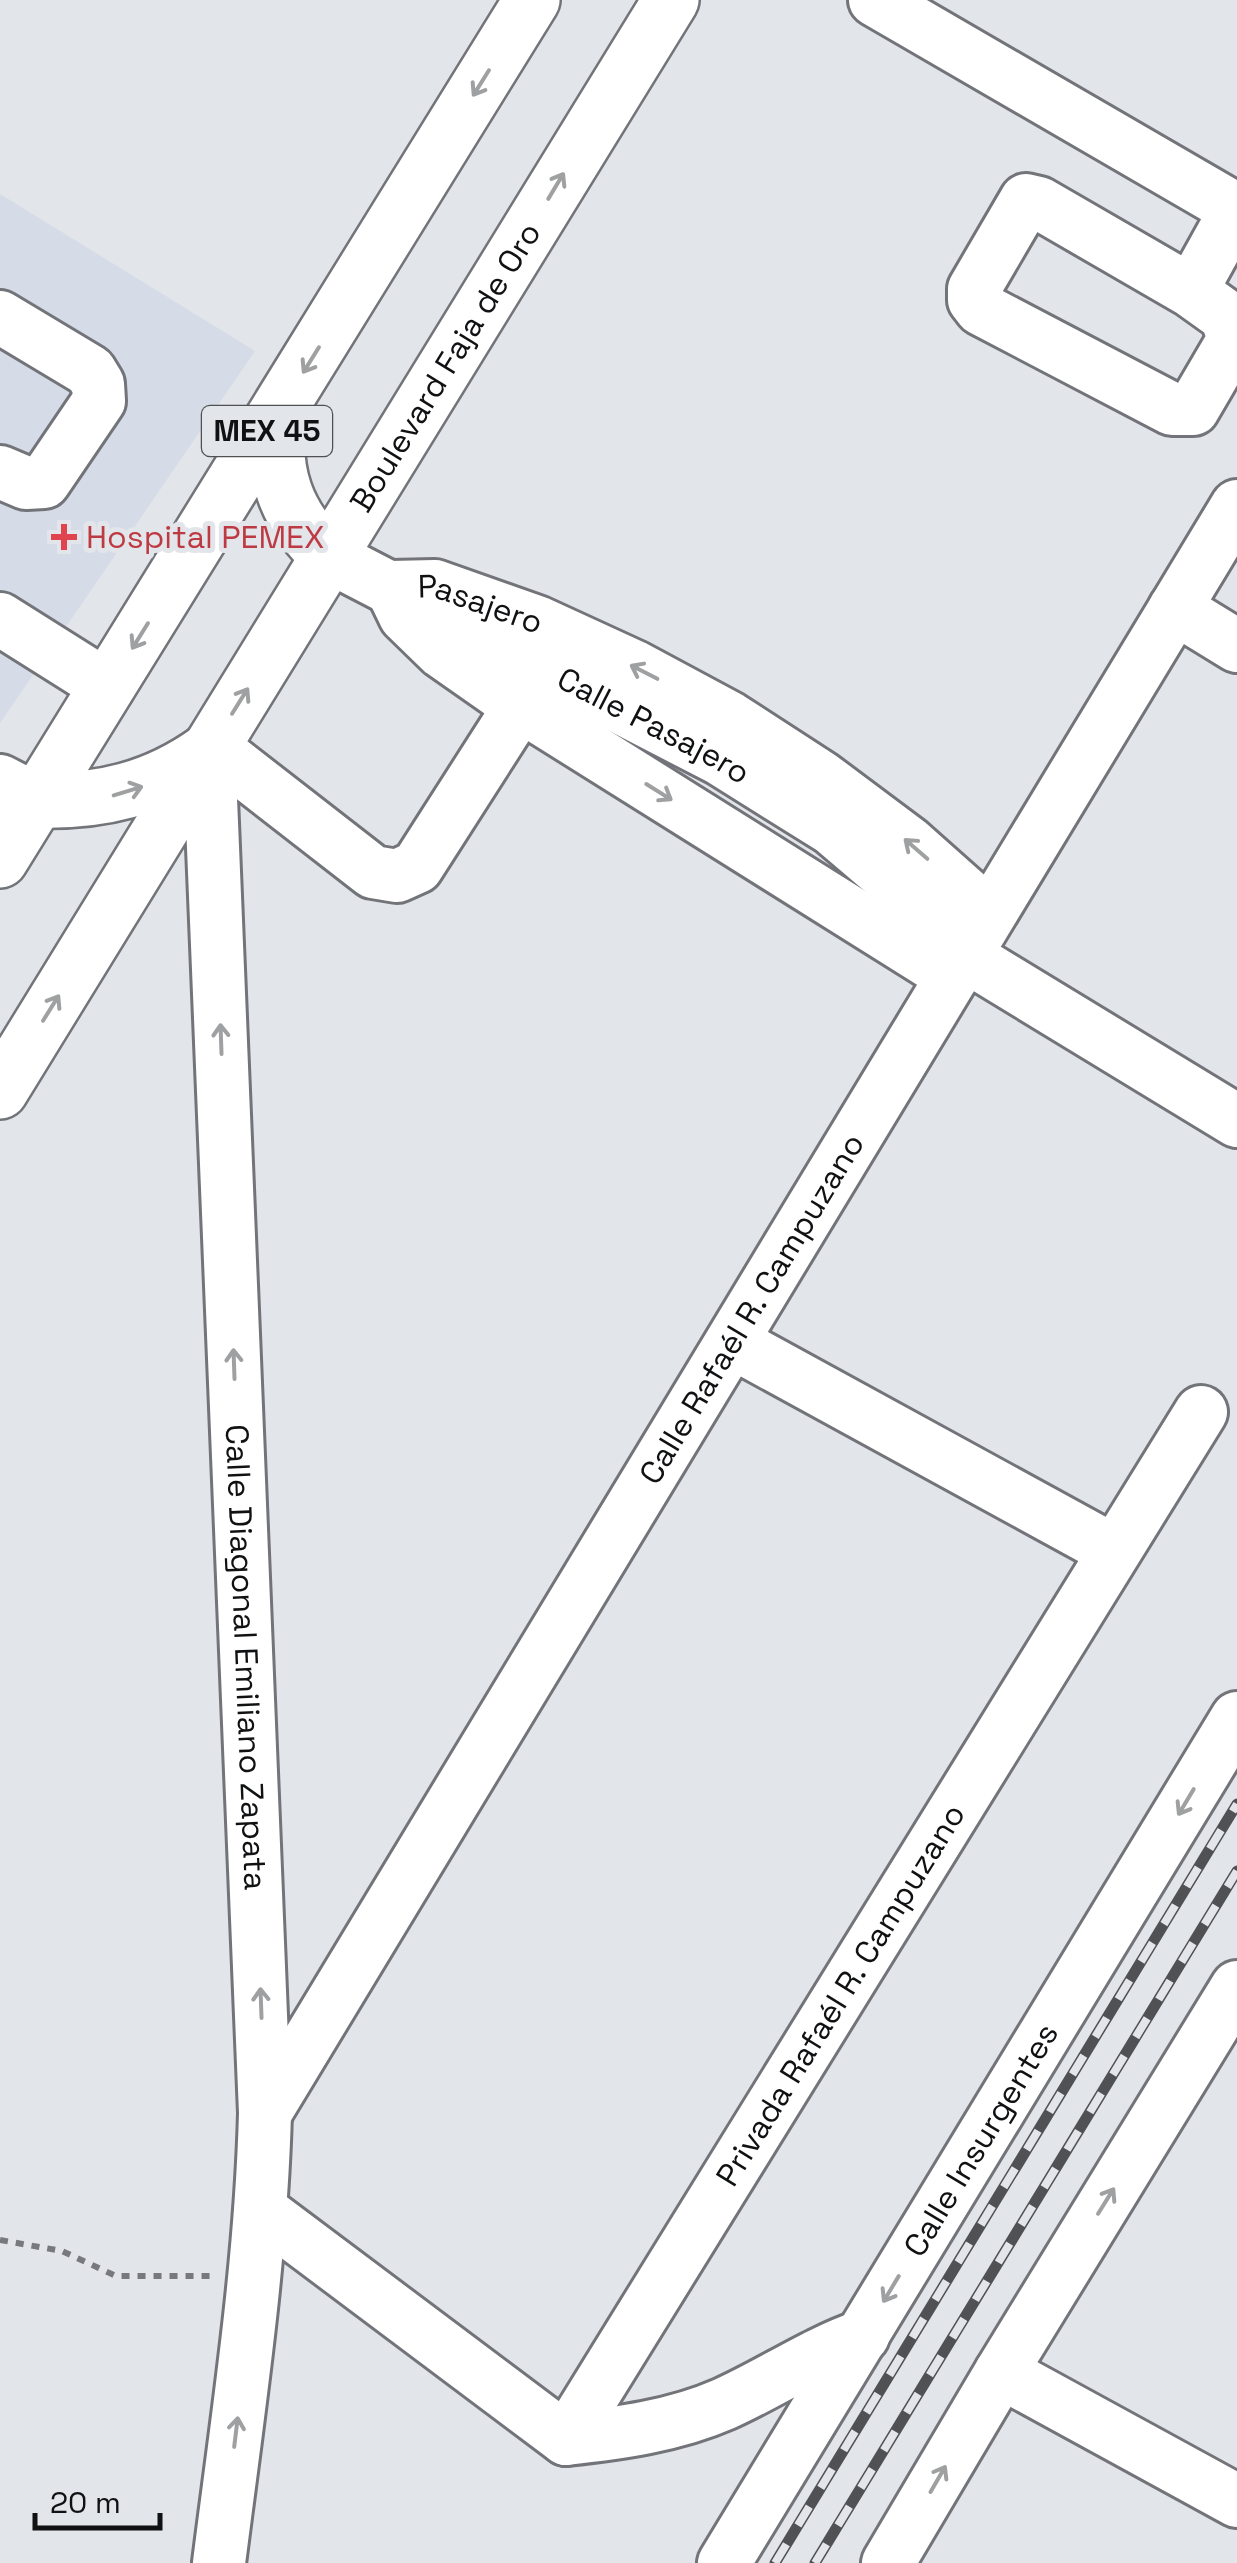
<svg xmlns="http://www.w3.org/2000/svg" width="1237" height="2563" font-family="'Space Grotesk',sans-serif">
	<rect width="100%" height="100%" fill="#e2e5ea"/>
	<path fill="#d5dbe7" d="M0 194 255 351 0 723Z"/>
	<g fill="none" stroke-linecap="round" stroke-linejoin="round">
		<defs>
			<g id="minor">
				<path d="M875 0 1237 210"/>
				<path d="M1191 291 1226 316 1234 339 1193 409H1172L981 309 974 300V289L1026 200 1039 203 1191 291 1236 210"/>
				<path d="M0 317 90 371 98 384 99 401 44 482 26 483 0 472"/>
				<path id="s1" d="M330 557 720 759 832 829 954 933"/>
				<path d="M1175 608 1237 646"/>
				<path d="M0 619 108 687"/>
				<path d="M211 746 373 872 397 876 417 867 520 706"/>
				<path id="s2" d="M209 750 265 2113C261 2264 238 2413 219 2563"/>
				<path d="M0 781 37 800"/>
				<path d="M966 956 1237 1121"/>
				<path id="s3" d="M952 976 502 694 442 652 405 616 391 587 435 586 537 622 635 667 730 718 821 777 908 842 989 914"/>
				<path d="M732 1342 1114 1551"/>
				<path id="s4" d="M265 2113 1237 506"/>
				<path d="M262 2211 566 2439C619 2433 674 2426 724 2404 771 2383 814 2353 863 2336"/>
				<path d="M1001 2372 1237 2501"/>
				<path id="s5" d="M566 2439 1201 1412"/>
				<path id="s6" d="M724 2563 1237 1718"/>
				<path d="M888 2563 1001 2372 1237 1987"/>
			</g>
			<g id="major">
				<path d="M279 411C270 471 285 517 330 557"/>
				<path d="M37 800C101 802 155 789 208 751"/>
				<path d="M0 860 532 0"/>
				<path id="s7" d="M0 1091 671 0"/>
			</g>
		</defs>
		<use href="#minor" stroke="#727479" stroke-width="58"/>
		<use href="#major" stroke="#727479" stroke-width="60"/>
		<path stroke="#77797d" stroke-width="6" stroke-dasharray="8 8" stroke-linecap="butt" d="M0 2240 62 2251 116 2276H210"/>
		<use href="#minor" stroke="#fff" stroke-width="52"/>
		<use href="#major" stroke="#fff" stroke-width="55"/>
		<defs>
			<path id="rail" d="M775 2563 1237 1804
				M815 2563 1237 1871"/>
		</defs>
		<use href="#rail" stroke="#505154" stroke-width="11"/>
		<use href="#rail" stroke="#e2e5ea" stroke-width="8" stroke-dasharray="22" stroke-linecap="butt"/>
	</g>
	<defs><path id="oneway-shaft" d="M-6 0H5M1.5-3L5.5 0L1.5 3" fill="none" stroke-width="1.6" stroke-linecap="round" stroke-linejoin="round" transform="scale(2.5)"/></defs>
	<g stroke="#9fa0a1">
		<use href="#oneway-shaft" transform="translate(481 83) rotate(122)"/>
		<use href="#oneway-shaft" transform="translate(556 186) rotate(-59)"/>
		<use href="#oneway-shaft" transform="translate(311 360) rotate(122)"/>
		<use href="#oneway-shaft" transform="translate(140 636) rotate(122)"/>
		<use href="#oneway-shaft" transform="translate(644 672) rotate(-153)"/>
		<use href="#oneway-shaft" transform="translate(240 701) rotate(-58)"/>
		<use href="#oneway-shaft" transform="translate(128 791) rotate(-17)"/>
		<use href="#oneway-shaft" transform="translate(659 792) rotate(32)"/>
		<use href="#oneway-shaft" transform="translate(916 849) rotate(-139)"/>
		<use href="#oneway-shaft" transform="translate(51 1008) rotate(-58)"/>
		<use href="#oneway-shaft" transform="translate(221 1039) rotate(-92)"/>
		<use href="#oneway-shaft" transform="translate(234 1364) rotate(-92)"/>
		<use href="#oneway-shaft" transform="translate(1186 1802) rotate(121)"/>
		<use href="#oneway-shaft" transform="translate(261 2003) rotate(-92)"/>
		<use href="#oneway-shaft" transform="translate(1106 2201) rotate(-58)"/>
		<use href="#oneway-shaft" transform="translate(891 2289) rotate(121)"/>
		<use href="#oneway-shaft" transform="translate(236 2432) rotate(-83)"/>
		<use href="#oneway-shaft" transform="translate(938 2479) rotate(-60)"/>
	</g>
	<path fill="#e0444e" stroke="#e2e5ea" stroke-width="4" d="M59 522h10v10h10v10h-10v10h-10v-10h-10v-10h10z"/>
	<g text-anchor="middle" stroke-width="10" stroke-linejoin="round" paint-order="stroke">
		<rect fill="#e2e5ea" stroke="#4f5154" stroke-width="2.5" x="202" y="406" width="130" height="50" rx="8"/>
		<g font-size="30" font-weight="bold" fill="#101113">
			<text x="267" y="441">MEX 45</text>
		</g>
		<g font-size="32" fill="#101113" stroke="#e2e5ea">
			<text dy="11" stroke="none"><textPath href="#s7" startOffset="850">Boulevard Faja de Oro</textPath></text>
			<text dy="11" stroke="none"><textPath href="#s3" startOffset="780">Pasajero</textPath></text>
			<text dy="11" stroke="none"><textPath href="#s1" startOffset="365">Calle Pasajero</textPath></text>
			<text dy="11" stroke="none"><textPath href="#s4" startOffset="940">Calle Rafaél R. Campuzano</textPath></text>
			<text dy="11" stroke="none"><textPath href="#s2" startOffset="908">Calle Diagonal Emiliano Zapata</textPath></text>
			<text dy="11" stroke="none"><textPath href="#s5" startOffset="522">Privada Rafaél R. Campuzano</textPath></text>
			<text dy="11" stroke="none"><textPath href="#s6" startOffset="495">Calle Insurgentes</textPath></text>
		</g>
		<g font-size="32" fill="#be3a42" stroke="#e2e5ea" text-anchor="start">
			<text x="86" y="548">Hospital PEMEX</text>
		</g>
	</g>
	<path d="M35 2513v15h125v-15" fill="none" stroke="#101113" stroke-width="5"/>
	<text x="50" y="2513" font-size="30" fill="#101113" stroke="#e2e5ea" stroke-width="8" paint-order="stroke">20 m</text>
</svg>
